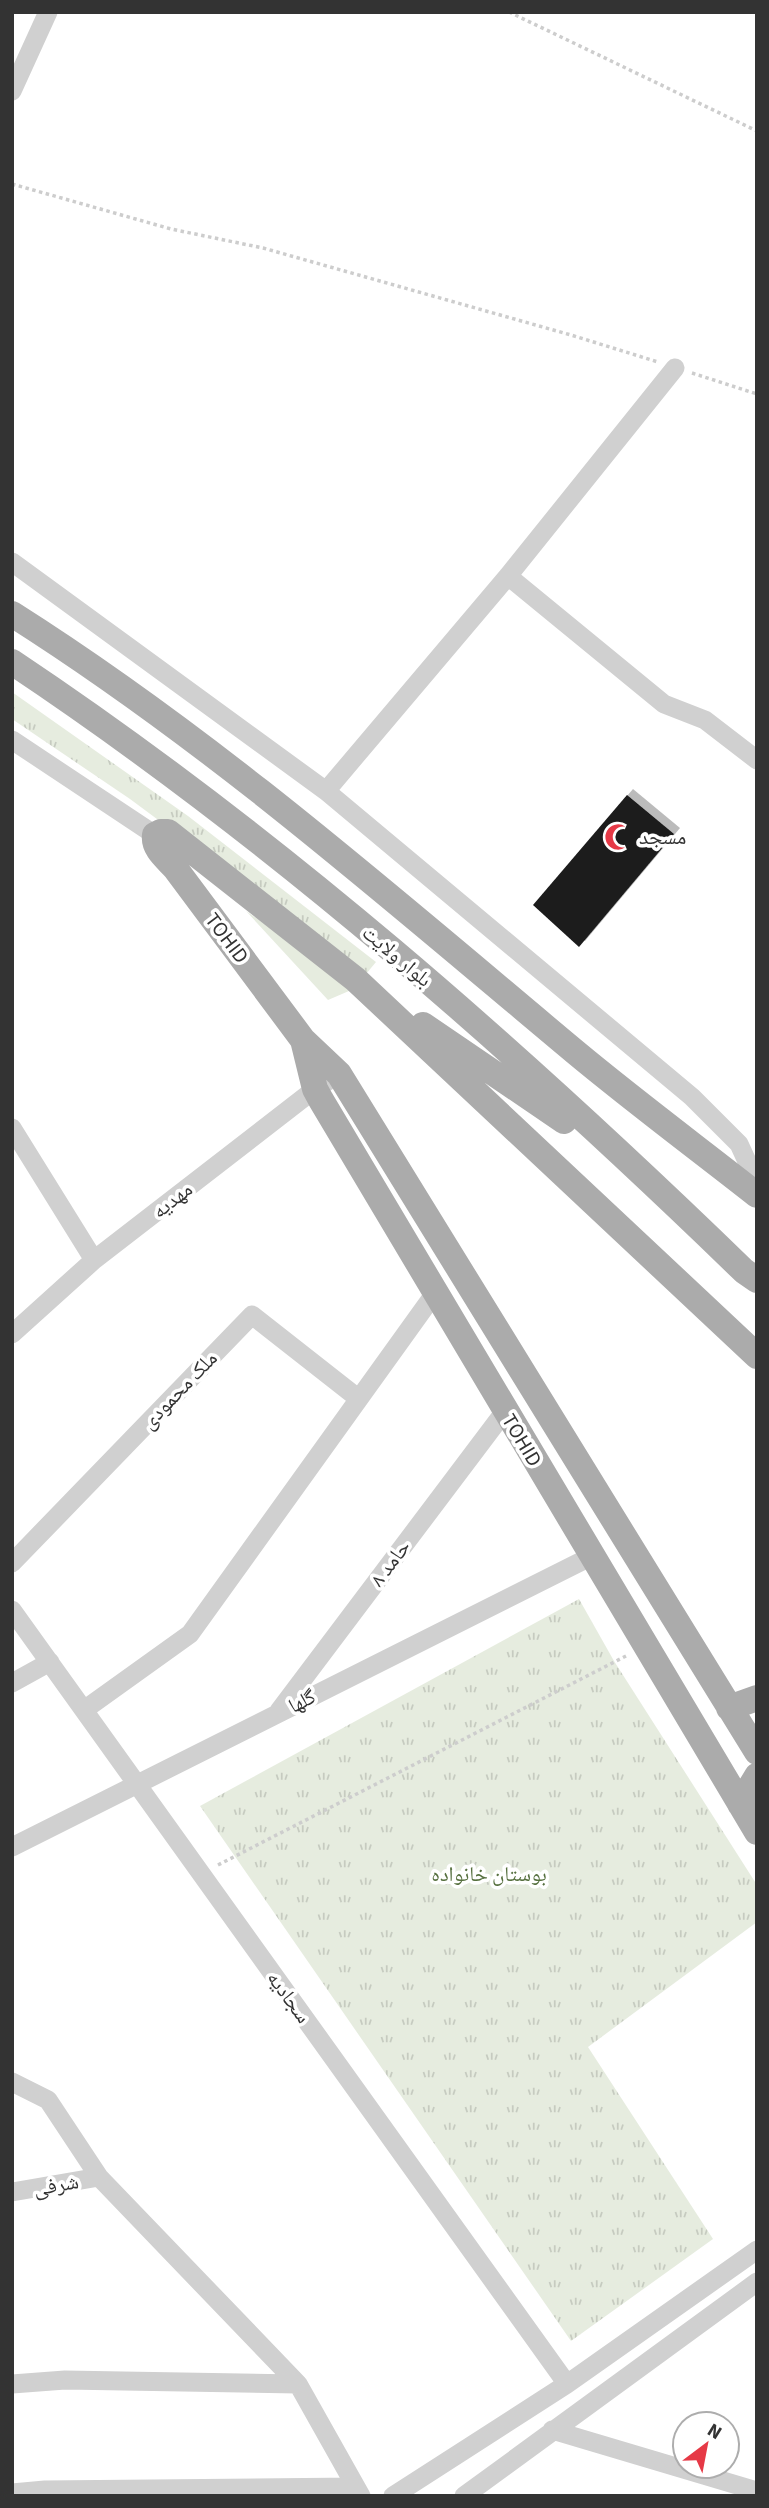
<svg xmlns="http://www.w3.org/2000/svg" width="769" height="2508" font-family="'Source Sans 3','Noto Naskh Arabic',sans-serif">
	<defs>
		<pattern id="park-tufts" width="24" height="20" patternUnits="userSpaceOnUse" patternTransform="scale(1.75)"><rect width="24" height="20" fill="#e6ecdf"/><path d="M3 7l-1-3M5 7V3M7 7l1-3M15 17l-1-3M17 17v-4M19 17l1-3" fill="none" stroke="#c6cbc0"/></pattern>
		<filter id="shadow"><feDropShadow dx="6" dy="-6" stdDeviation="0" flood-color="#0004"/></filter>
	</defs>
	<rect width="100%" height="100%" fill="#fff"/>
	<path fill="#e6ecdf" d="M246 911 356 988 328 1000Z"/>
	<path fill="url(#park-tufts)" d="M12 692 188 816 376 962 366 974 130 799 12 719Z
		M579 1599 614 1661 757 1885V1922L588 2047 713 2239 571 2341 200 1806Z"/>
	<path fill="#1a1a1a" filter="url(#shadow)" d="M627 795 674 834 579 947 533 905Z"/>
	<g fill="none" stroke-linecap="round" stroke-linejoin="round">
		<path stroke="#cdcdcd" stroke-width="3.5" stroke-dasharray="3.5 3.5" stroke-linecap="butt" d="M509 12 757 131
			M12 184 171 229 263 248 571 335 658 362
			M692 373 757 394
			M218 1865 626 1656"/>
		<path stroke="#d0d0d0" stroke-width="19" d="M12 91 48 12
			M675 368 508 576 326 791 692 1097 739 1144 757 1183
			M12 562 326 791
			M508 576 664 704 705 720 757 760
			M12 740 155 835
			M12 1128 94 1260
			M12 1334 94 1260 315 1089 339 1074
			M12 1563 252 1315 359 1399
			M12 1610 567 2384
			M12 1683 50 1662
			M84 1710 190 1634 435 1293
			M279 1711 505 1411
			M12 1847 592 1556
			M12 2082 48 2100 99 2177 298 2384 361 2496
			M12 2192 99 2177
			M12 2384 65 2380 298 2384
			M552 2430 757 2491
			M12 2493 45 2490 355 2487
			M393 2496 567 2384 757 2250
			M464 2496 757 2282"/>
		<path stroke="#ababab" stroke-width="26" d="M12 614C214 742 392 899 574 1051 634 1101 696 1147 757 1195
			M12 662C276 838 517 1051 744 1271L757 1280
			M423 1025 564 1121
			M303 1040 315 1089 321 1100 757 1832
			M757 1356 355 979 168 832H161L155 835C153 849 167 859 175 868L303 1040 339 1074 757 1752
			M729 1708 757 1698
			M740 1804 757 1776"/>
	</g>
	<defs>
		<symbol id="mosque-bare" viewBox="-9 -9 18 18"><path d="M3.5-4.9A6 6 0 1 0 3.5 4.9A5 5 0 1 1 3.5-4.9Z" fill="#e63946" stroke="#fff" stroke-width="2.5" paint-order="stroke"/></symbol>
	</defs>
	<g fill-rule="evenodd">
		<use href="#mosque-bare" x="599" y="818" width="38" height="38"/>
	</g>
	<g text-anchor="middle" stroke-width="7" stroke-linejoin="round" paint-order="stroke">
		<g font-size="21" fill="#333" stroke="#fff" text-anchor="start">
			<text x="639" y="844">مسجد</text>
		</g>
		<g font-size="21" fill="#333" stroke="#fff">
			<text transform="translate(227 938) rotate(53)" y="7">TOHID</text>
			<text transform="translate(397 956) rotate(40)" y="7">بلوار ولایت</text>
			<text transform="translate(172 1200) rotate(-38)" y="7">مهدیه</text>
			<text transform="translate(179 1390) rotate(-46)" y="7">ملک محمودی</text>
			<text transform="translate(522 1440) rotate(59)" y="7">TOHID</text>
			<text transform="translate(390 1563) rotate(-53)" y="7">حامد ۸</text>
			<text transform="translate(302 1701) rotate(-27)" y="7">گلها</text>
			<text transform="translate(289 1997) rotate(54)" y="7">سجادیه</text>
			<text transform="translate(56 2185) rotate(-10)" y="7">شرفی</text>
		</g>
		<g font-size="21" fill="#56703f" stroke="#fff">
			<text x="489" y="1881">بوستان خانواده</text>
		</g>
	</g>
	<rect width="769" height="2508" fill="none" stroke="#333333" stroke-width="28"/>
	<g transform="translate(706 2445) rotate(32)"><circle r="33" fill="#ffffff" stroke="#adadad" stroke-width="2"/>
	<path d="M0-5L12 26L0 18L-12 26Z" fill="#e63946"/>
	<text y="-10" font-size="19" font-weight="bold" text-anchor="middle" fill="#333333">N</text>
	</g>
</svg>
